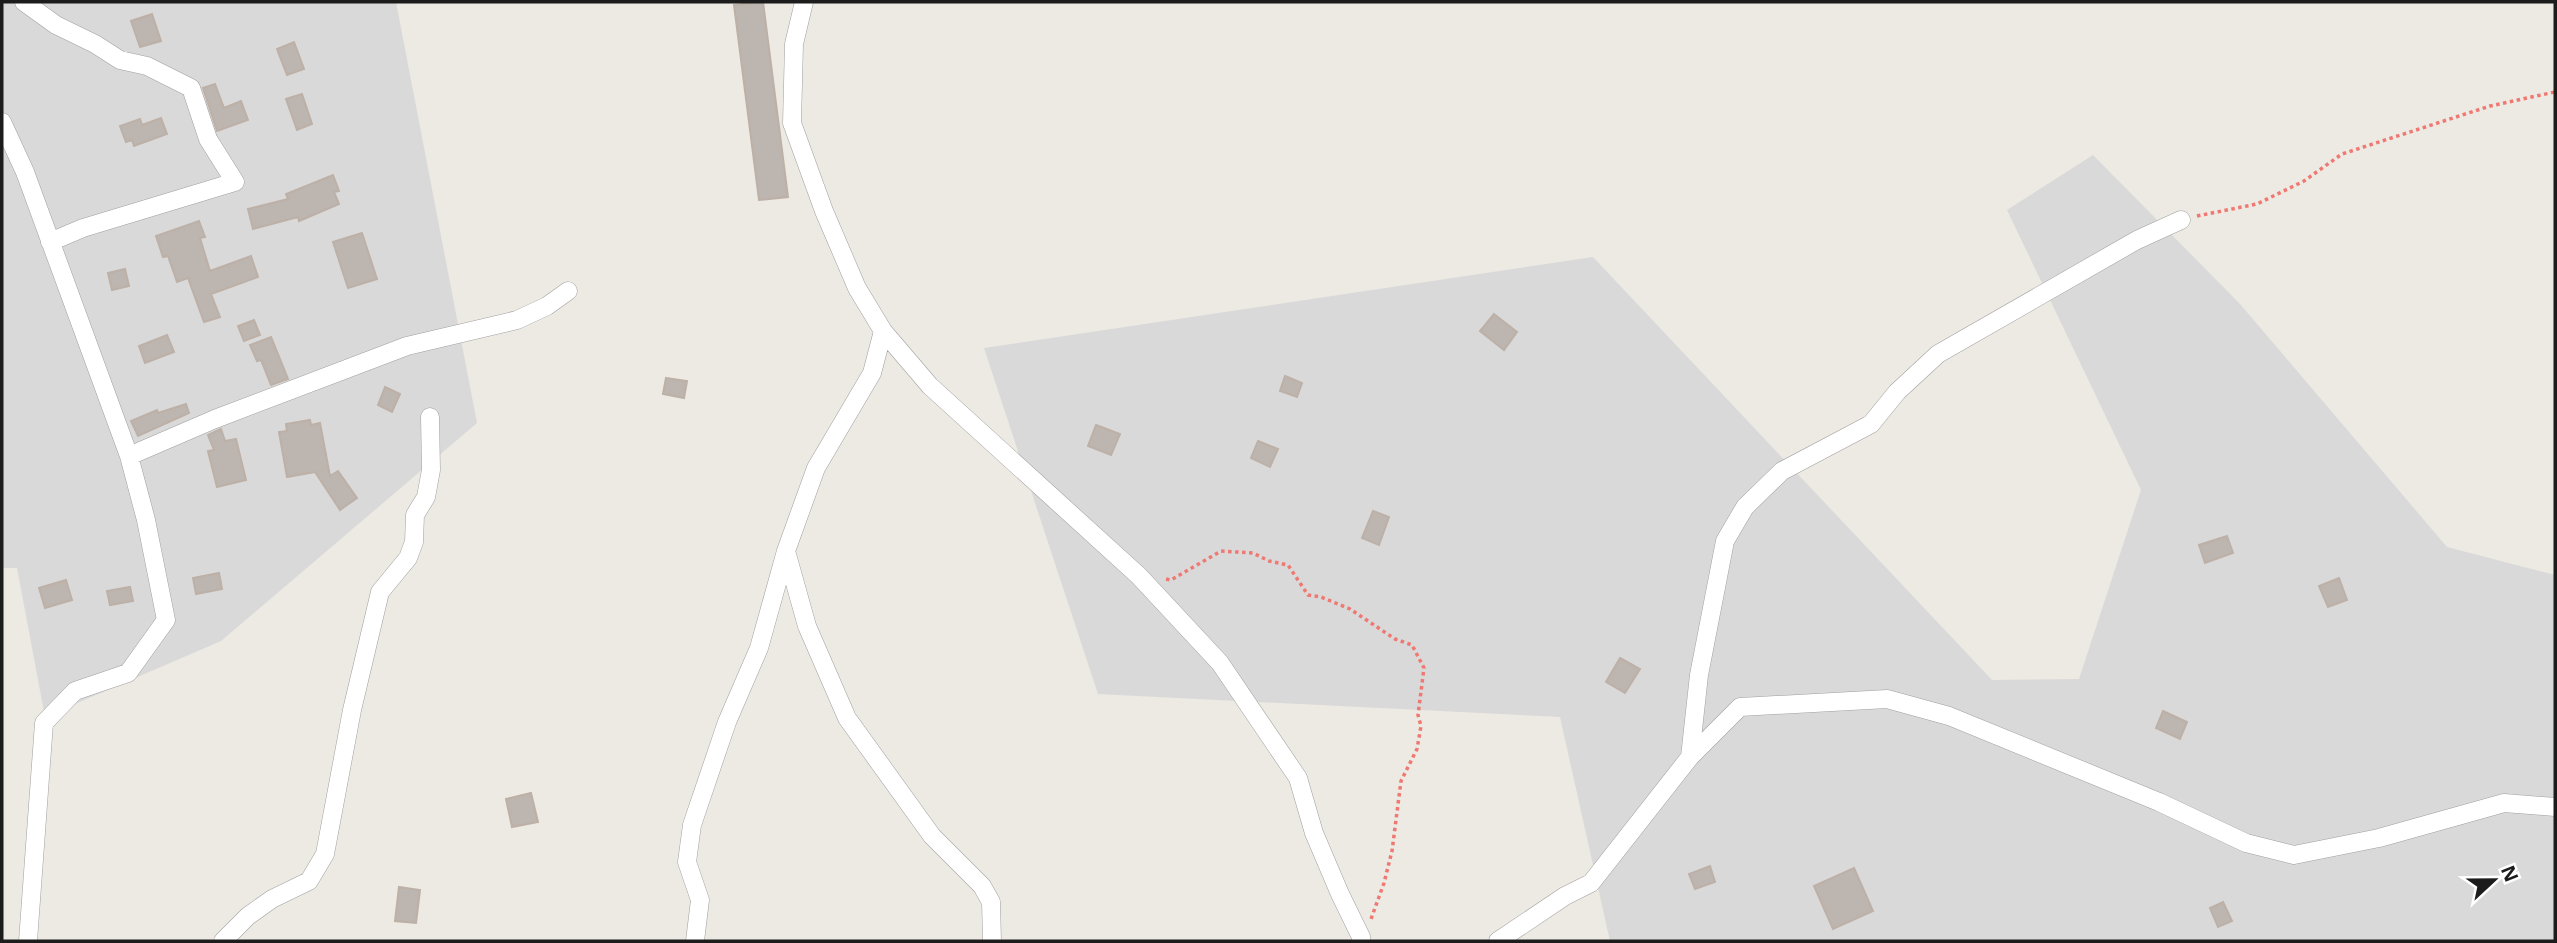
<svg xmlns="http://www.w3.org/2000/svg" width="2557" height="943" font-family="'Noto Sans',sans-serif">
	<rect width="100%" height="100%" fill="#ede9e3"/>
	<path fill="#dad9da" d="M2 2H396L477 423 221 641 45 717 17 568H2Z
		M2093 155 2240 304 2447 547 2555 575V941H1610L1560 717 1098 694 984 348 1593 257 1992 680 2079 679 2141 490 2007 210Z"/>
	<path fill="#bdb5b0" stroke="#bdb0a6" stroke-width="2" d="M763 2 788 197 759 200 734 5Z
		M152 14 161 41 140 47 131 21Z
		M294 42 304 69 287 75 277 49Z
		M215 84 224 108 241 101 248 120 217 131 203 88Z
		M302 94 312 124 297 130 286 99Z
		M161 118 167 134 134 146 132 140 126 142 120 126 140 119 142 125Z
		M333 175 339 191 334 192 339 204 299 221 298 217 253 229 248 209 288 199 286 194Z
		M199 221 205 237 200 238 210 271 251 256 258 277 211 294 220 317 204 322 188 278 177 282 168 256 163 257 156 236Z
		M362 233 377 279 348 288 333 242Z
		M125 269 129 286 112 290 108 273Z
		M1494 314 1517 332 1504 350 1480 331Z
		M254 320 260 335 244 341 238 326Z
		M167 335 174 352 145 363 139 346Z
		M271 337 288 379 271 385 261 360 257 361 250 345Z
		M1285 376 1302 383 1297 397 1280 391Z
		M666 378 687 381 684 398 663 394Z
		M385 387 400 394 392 412 378 405Z
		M186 404 189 413 138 436 131 421 157 410 158 413Z
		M310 420 311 425 320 423 330 476 338 471 357 498 340 510 315 472 287 477 279 432 287 431 286 424Z
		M1096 425 1120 434 1111 455 1088 446Z
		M221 429 225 441 236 439 246 480 217 487 208 451 214 450 208 435Z
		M1258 441 1278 449 1270 467 1251 458Z
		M1373 511 1389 517 1379 545 1362 538Z
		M2227 536 2233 553 2205 563 2199 545Z
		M219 573 222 589 196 594 193 578Z
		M2339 578 2347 600 2328 607 2319 586Z
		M66 580 72 600 45 608 39 588Z
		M130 587 133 601 110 605 107 591Z
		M1620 658 1640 669 1625 693 1606 682Z
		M2163 711 2187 722 2180 739 2156 728Z
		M531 793 538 822 512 827 506 799Z
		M1710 866 1715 882 1695 889 1689 874Z
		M1854 868 1873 911 1833 929 1814 886Z
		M399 887 420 890 416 923 395 921Z
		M2223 902 2232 921 2218 927 2210 908Z"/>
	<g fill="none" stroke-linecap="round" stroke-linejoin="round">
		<defs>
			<path id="street" d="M24 2 56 25 95 44 120 60 147 66 191 88 208 139 235 182 83 228 50 242
				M804 2 794 44 792 123 824 211 857 288 883 331 930 386 1139 576 1220 663 1298 778 1314 833 1340 894 1361 937V941
				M2 122 25 172 129 456 146 520 166 620 128 673 75 691 44 723 28 941
				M129 456 215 419 407 346 517 320 547 306 568 291
				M786 551 807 626 847 718 932 836 982 886 991 902 992 941
				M1690 757 1740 707 1887 699 1949 716 2159 802 2246 843 2294 855 2379 838 2504 803 2555 807
				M223 941 248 916 272 899 309 881 325 854 352 710 380 592 408 558 414 542 415 515 426 497 431 470 430 417
				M695 941 700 900 687 862 692 825 727 722 759 648 786 551 816 468 872 373 883 331
				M1498 941 1565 896 1591 883 1690 757 1699 675 1725 541 1745 507 1782 471 1871 424 1897 392 1938 354 2137 240 2181 220"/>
		</defs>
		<use href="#street" stroke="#a0a0a0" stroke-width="19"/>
		<path stroke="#ef7972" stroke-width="3.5" stroke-dasharray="3.5 3.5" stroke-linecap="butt" d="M2197 216 2257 204 2304 181 2342 154 2490 106 2555 92
			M1166 579 1171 580 1221 551 1253 553 1269 561 1288 565 1308 595 1321 597 1350 609 1395 639 1412 645 1424 668 1418 715 1421 726 1417 749 1401 781 1392 851 1384 883 1371 919"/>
		<use href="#street" stroke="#fff" stroke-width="18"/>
	</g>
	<rect width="2557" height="943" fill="none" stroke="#1c1c1c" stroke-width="7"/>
	<g transform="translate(2494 880) rotate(68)" stroke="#ffffff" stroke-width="5" paint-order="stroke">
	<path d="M0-5L12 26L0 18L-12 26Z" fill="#1c1c1c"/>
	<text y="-10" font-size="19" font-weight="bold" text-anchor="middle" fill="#1c1c1c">N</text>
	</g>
</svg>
